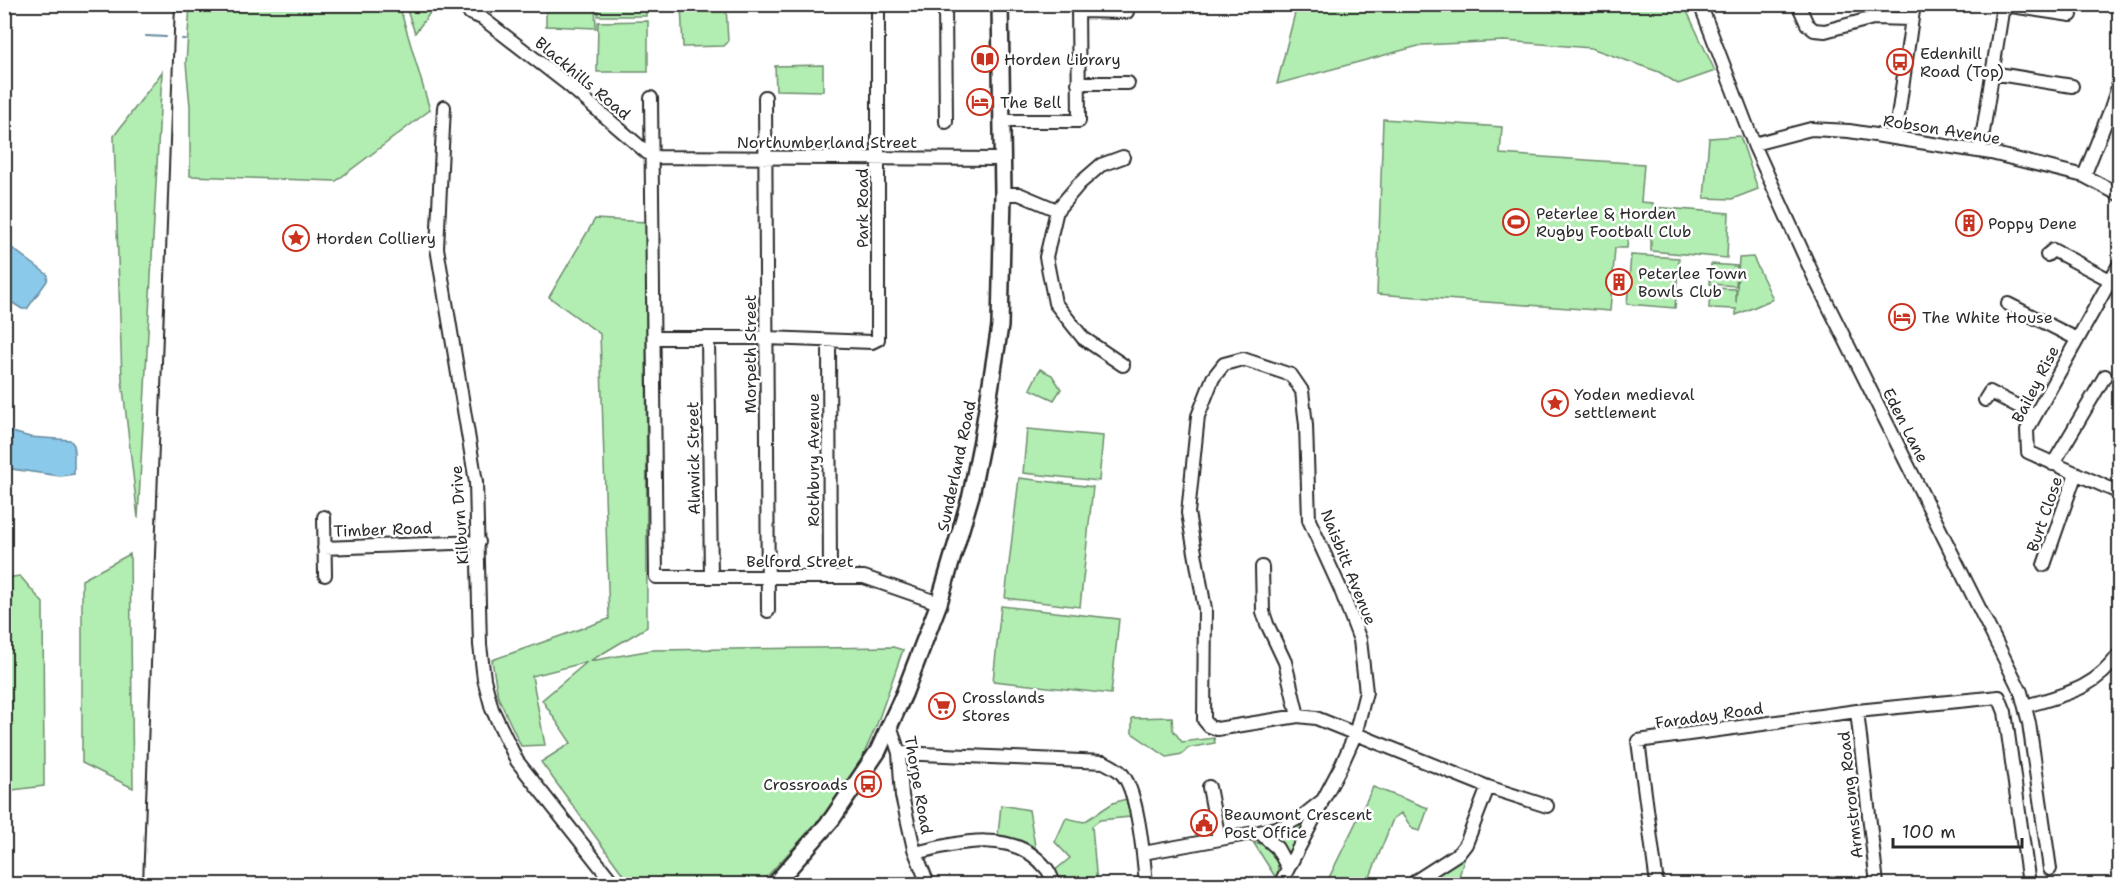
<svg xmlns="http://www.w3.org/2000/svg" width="2124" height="889" font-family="'Shantell Sans',sans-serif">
	<rect width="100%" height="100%" fill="#fff"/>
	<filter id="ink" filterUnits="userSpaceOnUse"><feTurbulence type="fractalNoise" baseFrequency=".0167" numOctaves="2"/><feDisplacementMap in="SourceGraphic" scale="12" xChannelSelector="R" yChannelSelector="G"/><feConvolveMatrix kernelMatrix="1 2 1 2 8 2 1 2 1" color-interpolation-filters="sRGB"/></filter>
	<g filter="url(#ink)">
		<path fill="#b2edb2" stroke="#6e8c6e" stroke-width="1.5" d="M190 5H399L430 110 336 181 190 176V106L186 63Z
			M405 5V4L436 5 415 33Z
			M546 5H595L596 28 546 26Z
			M598 5H646V16H598Z
			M681 5H726L728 42 724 46 683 47Z
			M1297 5H1684L1715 71 1678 84 1659 72 1591 48 1504 41 1422 45 1277 84Z
			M648 21V72H597L598 22Z
			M823 65V91L776 90 775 66Z
			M162 72 138 518 122 380 114 136Z
			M1383 119 1502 127 1500 154 1644 164 1641 202 1653 203V207L1729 213 1727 258 1651 251V238L1628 237 1627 248H1615L1610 311 1377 294Z
			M1740 136 1758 189 1732 199 1704 198 1709 138Z
			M595 219 646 222 647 627 590 661 652 650 893 647 903 650 877 724 859 765 822 817 760 884H630L541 762 571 743 542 700 587 662 532 676 545 745 521 746 498 697 492 660 609 619 600 334 549 297Z
			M1631 255 1679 258 1675 308 1627 304Z
			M1753 257 1773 299 1736 315V309L1709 308 1710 288 1736 289V303L1739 258Z
			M1711 264 1737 266 1736 286 1710 284Z
			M1040 369 1052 375 1061 389 1054 400 1030 389Z
			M1027 429 1103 436 1099 481 1023 473Z
			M1019 478 1093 487 1080 607 1005 598Z
			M130 554 133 788 82 763V580Z
			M20 576 43 603 44 786 5 791V578Z
			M1001 606 1119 619 1111 694 993 681Z
			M1172 717 1173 730 1182 742 1214 738 1215 743 1188 748 1182 754 1167 757 1132 733V718Z
			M1373 787 1428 808 1420 831 1413 829 1401 813 1393 819 1368 882 1352 877 1347 884H1326Z
			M1126 799 1130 817 1100 820 1092 826 1097 884H1059L1053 872 1070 858 1055 842 1066 818 1084 822 1113 803Z
			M1001 805 1029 810 1036 852 1017 841 998 835Z
			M1310 816 1288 858 1269 836 1292 829Z
			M1253 842C1272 844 1282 861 1276 878Z
			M1465 856 1457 884H1424Z"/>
		<path fill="#8bc9eb" stroke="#658a9e" stroke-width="1.5" d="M4 242 48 275 47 281 27 309H22L5 298Z
			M5 430 30 437 70 440 74 445V474L60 476 5 468Z"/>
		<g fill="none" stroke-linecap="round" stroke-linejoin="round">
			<path stroke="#658a9e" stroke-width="2" d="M146 36 166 37
				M182 39H185"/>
			<defs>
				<path id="minor" d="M462 4 470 13 482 18 566 83 652 157 1002 159
					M945 4 946 122
					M1700 4 1755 147 1814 277 2021 692 2029 723 2050 869
					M1798 4 1807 24 1814 30 1825 31 1873 18 1911 19
					M1078 11 1127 12
					M1992 73 2072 86
					M1078 83H1128
					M765 97 768 611
					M651 98 656 577H864L939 603
					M444 107 437 248 476 482 480 645 484 679 492 709 517 761 614 884
					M1002 121H1079L1078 4
					M1895 138 1914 4
					M1754 144 1811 129 1849 131 1991 153 2084 176 2120 195
					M1980 151 2002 12 2007 7 2011 6 2071 15
					M1123 157 1101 165 1079 184 1057 210 1046 257 1055 303 1083 338 1123 365
					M2084 176 2110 111 2120 81
					M1003 194H1019L1057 210
					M2047 255 2053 250 2110 280
					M2120 263 2027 430 2028 452 2120 493
					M2008 304 2077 339
					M654 338H767L872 342 878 339V4
					M708 338 711 577
					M829 342 830 577
					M1985 400 1990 392 2035 415
					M2053 464 2105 376
					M324 517 325 575
					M324 548 479 542
					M2044 565 2076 473
					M1262 567 1263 612 1267 624 1285 662 1298 716
					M2026 706C2066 694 2095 689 2120 653
					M890 725 899 753 902 796 914 849 928 884
					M899 753 1104 762C1109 765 1116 768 1120 772 1138 787 1144 861 1146 884
					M1209 787 1219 839
					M1259 832 1277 848 1288 868
					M916 853C958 842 1014 828 1046 868 1050 872 1052 879 1054 884
					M1143 853 1259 832 1284 826 1304 815 1323 800 1341 766 1355 735 1366 692 1360 640 1340 588 1309 520 1306 425 1302 391 1291 375 1243 359 1224 364 1213 378 1198 416 1188 513 1205 609 1204 720 1209 726 1217 729 1298 716 1316 718 1488 787 1547 806
					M1280 884 1321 805
					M1413 884 1417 880 1459 853 1466 844 1488 787
					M1657 884 1638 741 1857 711
					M1877 884 1857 711 1999 697 2005 712 2029 884"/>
				<path id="major" d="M775 884 832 819 878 751 904 694 939 603 971 495 982 440 1000 326 1003 194 1000 4"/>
			</defs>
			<use href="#minor" stroke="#2b2b2b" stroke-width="16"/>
			<use href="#major" stroke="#2b2b2b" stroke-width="20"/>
			<use href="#minor" stroke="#fff" stroke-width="12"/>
			<use href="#major" stroke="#fff" stroke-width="15"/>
			<path stroke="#2b2b2b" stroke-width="2" d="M143 884 175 4"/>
		</g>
	</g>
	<defs>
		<symbol id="library-ring" viewBox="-11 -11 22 22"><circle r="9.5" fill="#fff" stroke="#c8321e" stroke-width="1.5"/><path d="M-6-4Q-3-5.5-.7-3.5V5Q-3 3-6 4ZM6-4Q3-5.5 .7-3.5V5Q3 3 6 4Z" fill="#c8321e"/></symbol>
		<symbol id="bus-ring" viewBox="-11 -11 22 22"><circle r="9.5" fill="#fff" stroke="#c8321e" stroke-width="1.5"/><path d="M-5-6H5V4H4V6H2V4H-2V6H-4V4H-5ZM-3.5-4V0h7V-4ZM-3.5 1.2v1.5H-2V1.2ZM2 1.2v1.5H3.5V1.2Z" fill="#c8321e"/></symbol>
		<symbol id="hotel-ring" viewBox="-11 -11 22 22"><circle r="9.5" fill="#fff" stroke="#c8321e" stroke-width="1.5"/><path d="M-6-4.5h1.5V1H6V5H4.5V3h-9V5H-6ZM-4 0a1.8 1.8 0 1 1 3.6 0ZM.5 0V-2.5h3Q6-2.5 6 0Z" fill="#c8321e"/></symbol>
		<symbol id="stadium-ring" viewBox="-11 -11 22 22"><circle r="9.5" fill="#fff" stroke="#c8321e" stroke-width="1.5"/><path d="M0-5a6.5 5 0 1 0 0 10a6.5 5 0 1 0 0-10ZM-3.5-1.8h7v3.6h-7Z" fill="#c8321e"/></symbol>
		<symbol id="building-ring" viewBox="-11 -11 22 22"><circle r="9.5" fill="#fff" stroke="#c8321e" stroke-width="1.5"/><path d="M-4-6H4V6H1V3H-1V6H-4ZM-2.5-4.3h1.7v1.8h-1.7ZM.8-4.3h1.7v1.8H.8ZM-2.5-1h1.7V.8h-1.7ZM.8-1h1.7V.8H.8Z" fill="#c8321e"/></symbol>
		<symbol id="sight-ring" viewBox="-11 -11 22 22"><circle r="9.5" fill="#fff" stroke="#c8321e" stroke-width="1.5"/><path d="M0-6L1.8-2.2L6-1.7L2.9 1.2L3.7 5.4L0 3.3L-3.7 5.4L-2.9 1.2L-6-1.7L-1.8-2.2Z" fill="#c8321e"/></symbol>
		<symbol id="supermarket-ring" viewBox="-11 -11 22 22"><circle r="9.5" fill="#fff" stroke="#c8321e" stroke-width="1.5"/><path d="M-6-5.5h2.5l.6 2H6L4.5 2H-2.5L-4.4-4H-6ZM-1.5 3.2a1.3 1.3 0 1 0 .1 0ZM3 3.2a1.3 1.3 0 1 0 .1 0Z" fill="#c8321e"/></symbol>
		<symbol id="civic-ring" viewBox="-11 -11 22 22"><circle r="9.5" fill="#fff" stroke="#c8321e" stroke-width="1.5"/><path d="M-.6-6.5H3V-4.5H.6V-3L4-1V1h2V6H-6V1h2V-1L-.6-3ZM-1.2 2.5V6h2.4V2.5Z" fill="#c8321e"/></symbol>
	</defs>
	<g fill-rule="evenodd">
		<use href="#library-ring" x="970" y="44" width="30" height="30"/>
		<use href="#bus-ring" x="1885" y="47" width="30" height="30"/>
		<use href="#hotel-ring" x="965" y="87" width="30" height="30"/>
		<use href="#stadium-ring" x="1501" y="207" width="30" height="30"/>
		<use href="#building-ring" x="1954" y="208" width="30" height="30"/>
		<use href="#sight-ring" x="281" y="223" width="30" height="30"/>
		<use href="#building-ring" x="1604" y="267" width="30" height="30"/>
		<use href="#hotel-ring" x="1887" y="302" width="30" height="30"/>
		<use href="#sight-ring" x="1540" y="388" width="30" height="30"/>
		<use href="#supermarket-ring" x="927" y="691" width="30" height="30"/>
		<use href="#bus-ring" x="853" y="769" width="30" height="30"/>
		<use href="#civic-ring" x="1189" y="808" width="30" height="30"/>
	</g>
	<g text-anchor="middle" stroke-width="5" stroke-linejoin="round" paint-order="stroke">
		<g font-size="16" fill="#2b2b2b" stroke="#fff" text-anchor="start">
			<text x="1920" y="59">Edenhill<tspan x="1920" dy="18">Road (Top)</tspan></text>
			<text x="1004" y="65">Horden Library</text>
			<text x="1000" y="108">The Bell</text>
			<text x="1536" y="219">Peterlee &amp; Horden<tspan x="1536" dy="18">Rugby Football Club</tspan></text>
			<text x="1988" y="229">Poppy Dene</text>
			<text x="316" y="244">Horden Colliery</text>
			<text x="1638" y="279">Peterlee Town<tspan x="1638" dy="18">Bowls Club</tspan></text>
			<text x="1922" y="323">The White House</text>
			<text x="1574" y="400">Yoden medieval<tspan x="1574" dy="18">settlement</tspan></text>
			<text x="962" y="703">Crosslands<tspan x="962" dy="18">Stores</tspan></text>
			<text x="848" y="790" text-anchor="end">Crossroads</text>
			<text x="1224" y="820">Beaumont Crescent<tspan x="1224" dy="18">Post Office</tspan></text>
		</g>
		<g font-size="16" fill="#2b2b2b" stroke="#fff">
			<text transform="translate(583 78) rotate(40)" y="6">Blackhills Road</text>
			<text transform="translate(1942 129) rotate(9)" y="6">Robson Avenue</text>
			<text x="827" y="148">Northumberland Street</text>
			<text transform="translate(862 208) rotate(-90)" y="6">Park Road</text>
			<text transform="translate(750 354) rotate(-90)" y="6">Morpeth Street</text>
			<text transform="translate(2035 384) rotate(-63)" y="6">Bailey Rise</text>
			<text transform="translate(1906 425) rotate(63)" y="6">Eden Lane</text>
			<text transform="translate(693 458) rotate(-91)" y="6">Alnwick Street</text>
			<text transform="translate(813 460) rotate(-90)" y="6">Rothbury Avenue</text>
			<text transform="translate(956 466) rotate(-78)" y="6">Sunderland Road</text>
			<text transform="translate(2044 514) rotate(-71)" y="6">Burt Close</text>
			<text transform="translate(459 515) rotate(-94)" y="6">Kilburn Drive</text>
			<text transform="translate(383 529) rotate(-2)" y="6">Timber Road</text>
			<text x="800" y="567">Belford Street</text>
			<text transform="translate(1349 567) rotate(68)" y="6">Naisbitt Avenue</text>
			<text transform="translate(1709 715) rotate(-8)" y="6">Faraday Road</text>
			<text transform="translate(919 785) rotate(80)" y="6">Thorpe Road</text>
			<text transform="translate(1850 795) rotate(-96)" y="6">Armstrong Road</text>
		</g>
	</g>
	<rect width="2124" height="889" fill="none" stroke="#fff" stroke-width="24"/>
	<rect x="12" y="12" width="2100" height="865" fill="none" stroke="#2b2b2b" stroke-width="2" filter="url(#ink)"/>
	<path d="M1893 838v9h129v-9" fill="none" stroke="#2b2b2b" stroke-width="3"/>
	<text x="1902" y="838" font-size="18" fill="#2b2b2b" stroke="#ffffff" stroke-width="4.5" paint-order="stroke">100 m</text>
</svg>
